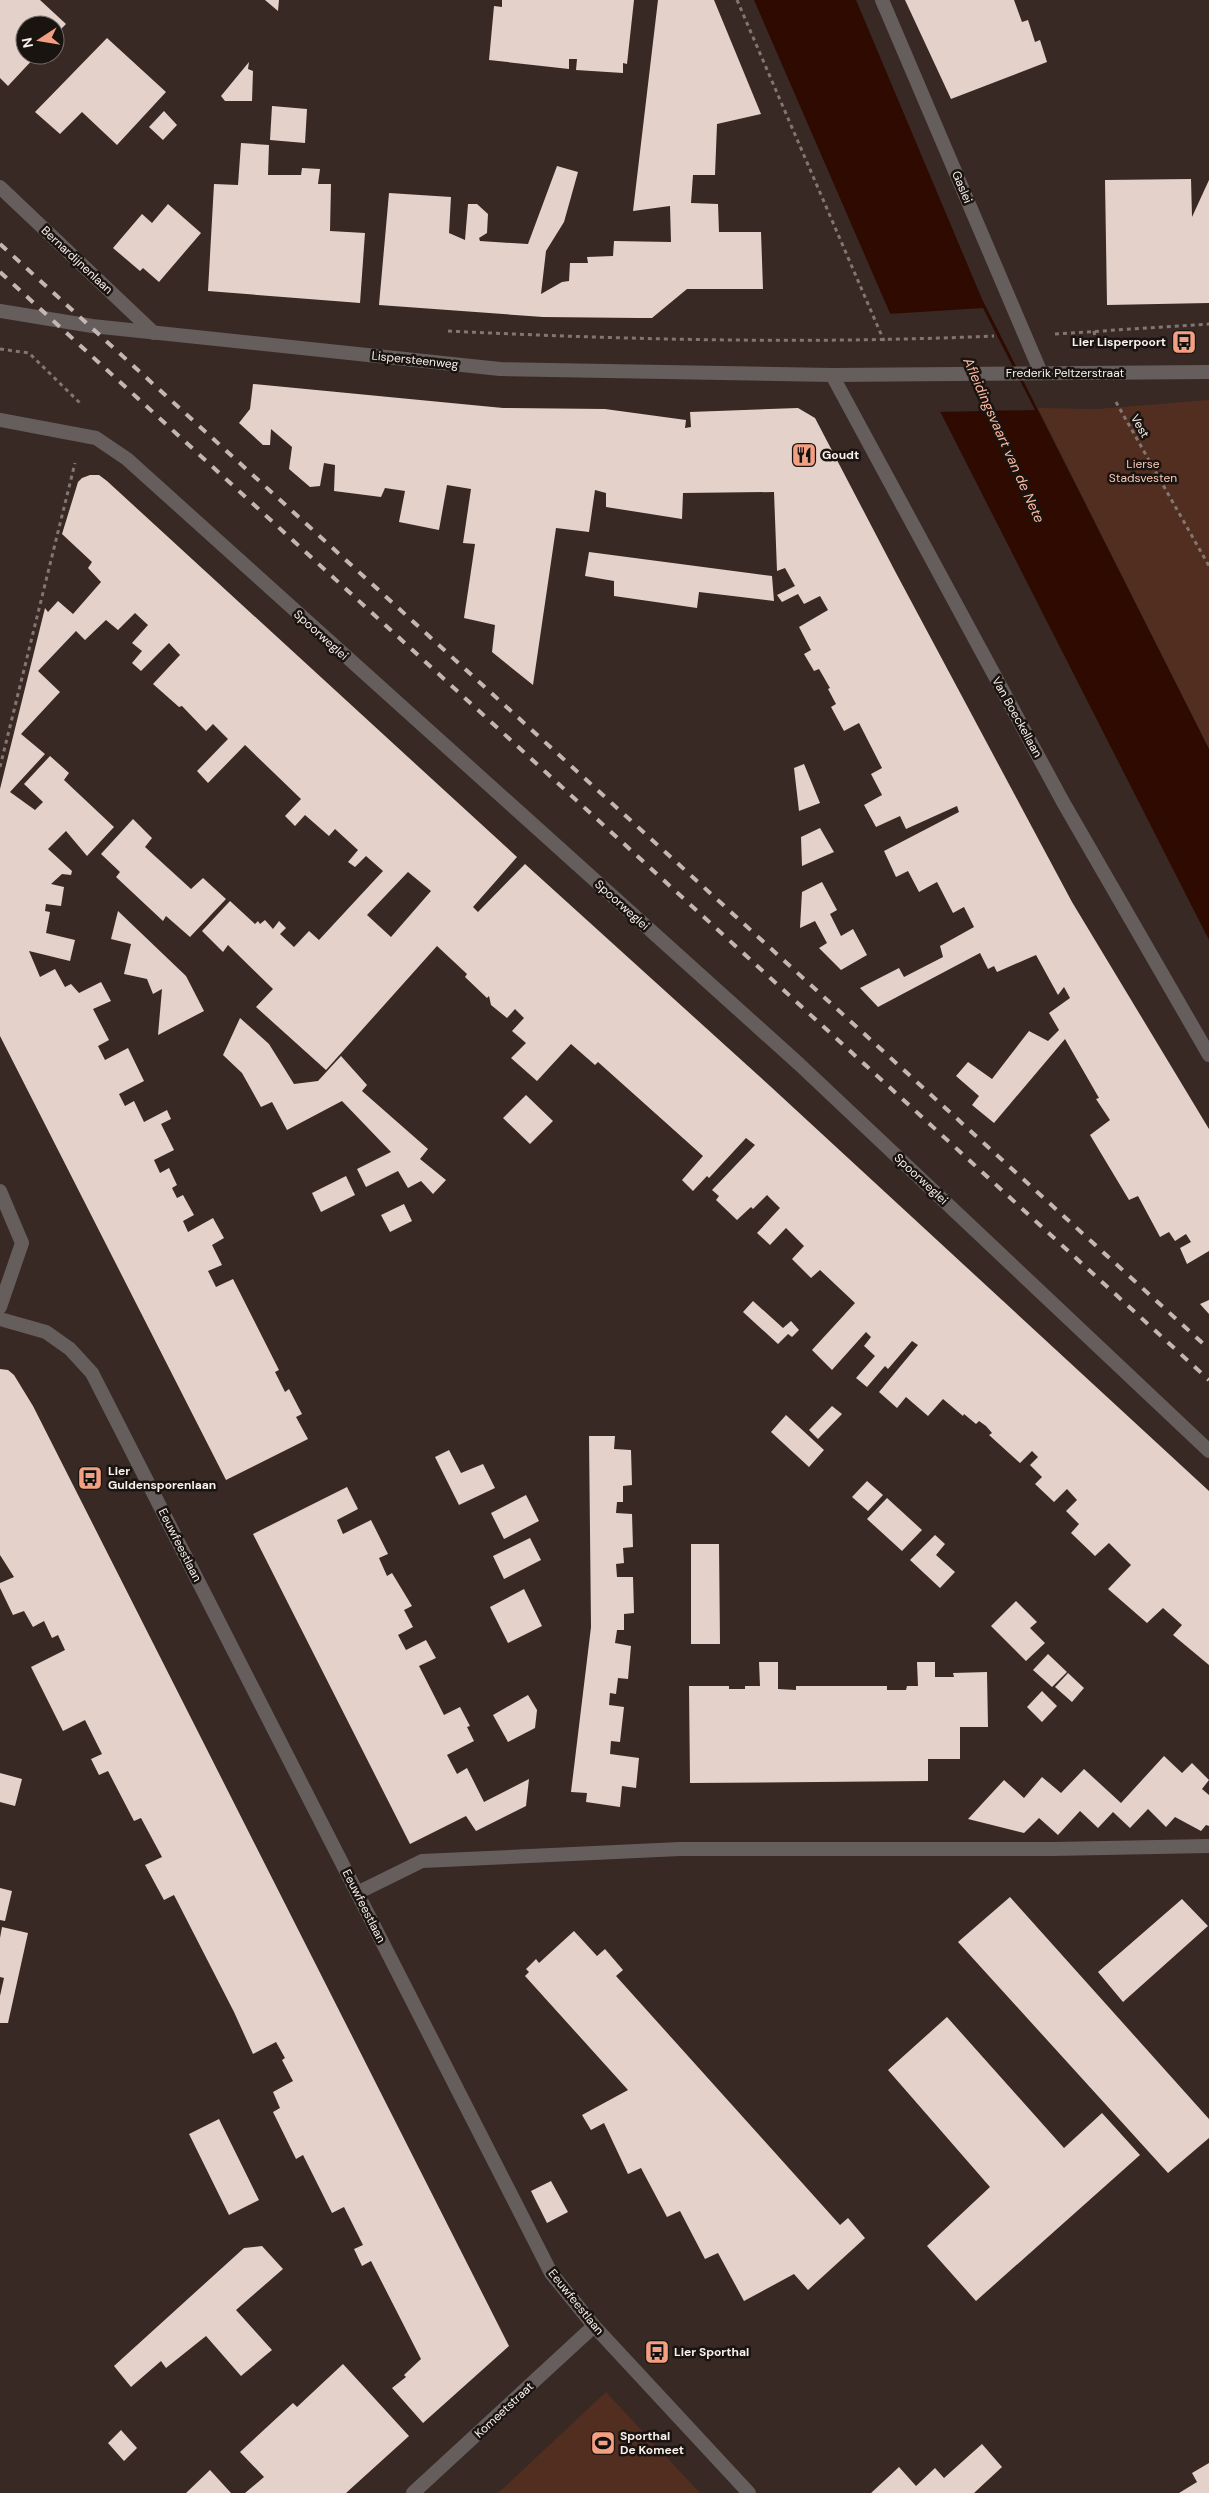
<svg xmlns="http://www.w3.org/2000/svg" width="1209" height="2493" font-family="'DM Sans',sans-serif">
	<rect width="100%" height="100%" fill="#382924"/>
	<path fill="#522e21" d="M1209 400V749L1038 408 1097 409Z
		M606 2392 700 2493H498Z"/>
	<path fill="#2e0a01" d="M754 0H856L982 299 1209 749V940L889 311Z"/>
	<path fill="#382924" d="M983 308 1035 410 937 412 888 314Z"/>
	<path fill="#e4d1ca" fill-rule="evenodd" d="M0 0H40L66 24 55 35V25H25V55H37L8 86 0 78Z
		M265 0H279L278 11Z
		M502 0H634L627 64 623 63V73L576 70 577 59H569V69L489 60 494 6 502 7Z
		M658 0H714L761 114 717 124 715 175H693L691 203 718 204 719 232H761L763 289H687L652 318H638L543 317 379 305 389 193 451 197 449 233 465 240 468 204H477L488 214 487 233 479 238 480 241 528 244 557 166 578 172 564 222 546 251 541 294 562 282 569 281 570 263H588L587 257 613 256 614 241 671 242 670 206 633 211Z
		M905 0H1014L1022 22 1028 20 1035 42 1040 40 1047 62 951 99Z
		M107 38 166 92 117 145 82 112 60 134 35 112Z
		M249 62 248 69 253 71 252 101H225L221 96Z
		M272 106 307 109 305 143 270 140Z
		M164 111 177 125 163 140 149 127Z
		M241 143 269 145 268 175H301L302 168 320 169 318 184H331L330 231 365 233 360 303 208 291 214 184 238 185Z
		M1191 179 1192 217 1209 180V303L1107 305 1105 180Z
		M168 204 201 233 159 282 143 268 140 271 113 248 142 214 152 223Z
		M253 384 503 408 605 409 686 420 685 428 691 427 690 412 798 408 815 418 896 573 1072 902 1209 1129V1251L1187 1264 1180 1248 1191 1242 1186 1234 1175 1241 1169 1232 1160 1237 1138 1196 1129 1200 1090 1135 1110 1120 1096 1099 1099 1098 1065 1039 994 1123 972 1105 979 1096 956 1076 968 1062 992 1079 1029 1031 1048 1041 1059 1030 1049 1013 1070 998 1064 987 1058 995 1036 955 997 972 994 966 988 969 980 953 878 1007 860 988 899 968 904 977 943 957 940 946 974 927 964 907 953 913 937 882 919 892 908 871 896 877 884 851 959 812 957 806 906 829 900 816 876 827 864 805 882 795 871 774 882 768 859 723 844 731 831 707 836 704 828 689 830 688 819 669 814 671 804 654 811 650 799 627 828 610 820 596 804 604 798 594 782 602 777 595 795 586 785 568 777 571 774 492 683 493 682 519 606 507V493L595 490 589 532 556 528 533 685 492 652 495 625 464 618 475 544 463 543 471 489 447 485 439 530 399 522 405 491 385 488 381 497 334 491 335 465 324 463 320 486 310 487 289 469 292 447 271 429 270 445H263L239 423 250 409Z
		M90 475H99L107 481 517 857 473 907 478 912 525 864 770 1086 1209 1491V1665L1173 1635 1182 1625 1163 1608 1147 1623 1108 1589 1131 1565 1109 1543 1095 1556 1071 1533 1079 1524 1066 1511 1077 1500 1067 1489 1054 1502 1035 1484 1042 1477 1030 1465 1038 1457 1032 1451 1020 1463 989 1435 992 1433 986 1426 979 1421 976 1424 964 1414 963 1416 943 1399 928 1416 906 1397 897 1408 879 1392 918 1345 912 1341 888 1369 885 1366 867 1387 856 1378 875 1356 864 1346 871 1337 866 1332 832 1370 812 1350 855 1303 820 1270 811 1278 792 1259 804 1246 786 1228 770 1245 757 1233 780 1208 767 1195 753 1209 751 1207 737 1220 716 1200 719 1196 712 1190 755 1145 746 1138 709 1178 707 1176 693 1191 682 1180 703 1156 598 1062 595 1065 571 1044 537 1081 511 1058 526 1043 512 1031 524 1018 515 1009 507 1018 491 1005 489 996 487 998 465 977 467 974 437 946 326 1070 256 1007 273 989 228 945 223 952 202 931 230 901 255 924 258 921 260 924 265 920 273 929 279 921 286 928 280 934 294 947 309 931 319 940 383 871 366 856 355 867 348 862 358 850 335 829 329 836 305 815 295 826 285 816 301 799 245 745 208 783 197 771 228 739 213 724 206 731 182 706 179 707 153 684 180 655 169 643 141 671 132 663 142 651 132 643 148 625 135 613 118 630 106 620 85 640 76 631 38 671 60 692 21 734 45 754 10 792 35 810 43 802 24 784 50 756 69 773 64 780 114 827 87 856 66 831 48 849 72 871 71 875 62 874 51 884 64 887 61 906 46 904 45 911 50 912 46 933 75 940 70 961 29 951 40 977 55 969 65 987 71 984 79 993 101 982 111 1001 93 1009 109 1040 98 1046 105 1060 128 1048 144 1081 119 1094 125 1106 134 1101 144 1122 167 1110 171 1119 161 1124 174 1150 154 1160 160 1173 169 1168 177 1185 172 1188 177 1198 183 1195 194 1215 183 1221 188 1232 213 1218 224 1238 212 1245 222 1265 208 1271 216 1287 233 1279 279 1370 275 1372 285 1392 289 1389 302 1414 296 1417 308 1439 226 1480 0 1036V789L45 608 48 612 58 601 73 614 101 582 88 568 92 562 62 534 78 482 82 478ZM408 872 431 891 391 937 367 915Z
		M589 552 772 576 774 601 699 592 697 608 614 596V581L585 576Z
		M804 764 820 803 799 811 794 768Z
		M133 819 152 838 145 847 191 889 203 878 226 899 190 937 166 916 163 921 116 877 120 872 101 854Z
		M820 828 834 852 802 866 801 837Z
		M822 882 837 910 830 914 841 936 853 929 867 955 841 970 819 948 827 943 815 921 800 928 802 892Z
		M118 911 186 976 204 1011 158 1035 162 989 153 994 147 979 124 974 131 944 111 939Z
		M240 1018 269 1044 294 1084 318 1081 341 1056 367 1085 362 1091 428 1149 420 1159 446 1180 433 1194 421 1181 408 1188 398 1171 366 1187 357 1169 391 1152 342 1101 287 1130 272 1102 261 1107 242 1073 223 1055Z
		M526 1095 553 1121 530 1144 503 1118Z
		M346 1176 355 1195 321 1212 312 1193Z
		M404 1204 412 1221 390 1232 381 1215Z
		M1209 1300V1314L1200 1304Z
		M753 1301 783 1328 791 1321 799 1330 792 1337 788 1334 778 1344 743 1312Z
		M0 1369 8 1370 14 1375 33 1406 509 2346 423 2423 392 2388 406 2377 404 2375 421 2359 371 2261 362 2266 354 2249 363 2245 344 2207 332 2213 303 2155 296 2159 273 2112 280 2108 273 2092 293 2081 282 2060 285 2058 276 2042 253 2054 234 2012 174 1895 164 1900 145 1865 162 1857 141 1818 134 1821 108 1771 99 1775 91 1759 102 1754 85 1720 63 1731 31 1667 65 1650 58 1635 52 1638 44 1621 33 1627 24 1611 13 1615 0 1588V1583L14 1577 0 1555Z
		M832 1406 842 1414 818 1439 809 1430Z
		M786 1415 824 1450 809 1467 771 1432Z
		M589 1436H615L614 1449 631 1450 632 1485 623 1486V1502H617L616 1513 632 1514 633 1547 623 1548 624 1563 616 1564 617 1577H633L634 1613 624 1614V1630H617L615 1643 631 1646 628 1679 618 1678 616 1694 610 1693 609 1705 624 1707 620 1742 611 1741 610 1754 639 1758 636 1788 622 1786 620 1807 586 1802 587 1793 571 1792 591 1627Z
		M449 1450 461 1473 483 1464 495 1488 459 1505 435 1457Z
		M867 1481 883 1495 868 1511 852 1497Z
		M347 1487 358 1509 337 1520 343 1534 371 1520 388 1554 379 1558 387 1576 392 1573 412 1606 404 1610 413 1627 398 1635 406 1650 426 1640 436 1658 419 1666 444 1715 460 1707 470 1726 467 1727 474 1741 447 1755 457 1774 467 1768 484 1802 529 1779 526 1806 476 1831 466 1816 410 1844 253 1534Z
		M526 1495 539 1521 504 1539 491 1513Z
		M887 1498 922 1530 902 1551 867 1519Z
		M935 1535 945 1544 936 1555 955 1572 940 1588 910 1560Z
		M530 1538 541 1560 504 1579 493 1556Z
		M691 1544H719L720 1644H691Z
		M524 1589 542 1626 508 1643 490 1607Z
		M1016 1601 1037 1622 1030 1628 1045 1643 1026 1661 991 1626Z
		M1048 1654 1067 1672 1052 1687 1033 1670Z
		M759 1662H778V1689L796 1690V1686H887V1690H906L907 1686H918L917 1662H935V1677H954L953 1673 987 1672 988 1727H960V1759H928V1781L690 1783 689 1686H729V1689H745V1686H760Z
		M1068 1673 1084 1688 1072 1702 1055 1687Z
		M1042 1691 1057 1706 1042 1722 1027 1707Z
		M528 1695 537 1710 535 1728 508 1742 493 1715Z
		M1164 1756 1182 1773 1192 1763 1209 1780 1202 1789 1209 1795V1826L1206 1825 1201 1831 1175 1817 1166 1827 1148 1809 1130 1828 1113 1812 1098 1828 1080 1811 1058 1835 1039 1818 1024 1833 968 1819 1004 1780 1024 1798 1042 1777 1061 1793 1084 1769 1121 1803Z
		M0 1773 22 1779 15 1806 0 1802Z
		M0 1888 12 1891 5 1921 0 1920Z
		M1010 1897 1209 2119V2138L1168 2173 958 1942Z
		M1182 1899 1208 1926 1123 2002 1098 1972Z
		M2 1927 28 1933 8 2023H0V1996L4 1978 0 1977V1938Z
		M574 1931 597 1956 605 1949 623 1970 616 1976 840 2225 848 2218 865 2238 808 2290 794 2274 744 2301 718 2253 705 2259 680 2211 667 2217 641 2168 628 2174 604 2123 591 2130 582 2115 628 2090 525 1976 529 1972 526 1969 536 1959 539 1963Z
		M947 2017 1064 2148 1102 2113 1140 2155 976 2301 927 2246 990 2187 888 2070Z
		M219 2119 259 2200 229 2215 189 2134Z
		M551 2181 568 2212 547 2223 531 2191Z
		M262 2246 283 2269 236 2310 272 2350 241 2376 206 2336 166 2368 161 2361 131 2387 114 2366 244 2248Z
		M343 2364 409 2436 346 2493H245L264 2477 240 2452 293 2403 297 2407Z
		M121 2430 137 2448 124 2461 108 2443Z
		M982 2444 1002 2467 974 2493H871L899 2467 916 2486 935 2468 944 2478Z
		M1209 2463V2493H1179L1197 2482 1192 2473Z
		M210 2470 231 2493H186Z"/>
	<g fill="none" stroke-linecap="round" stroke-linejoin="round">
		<path stroke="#837671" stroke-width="3" stroke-dasharray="4 4" stroke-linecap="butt" d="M737 0 884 341
			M448 331C630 340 812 344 994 336
			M1094 331 1096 343
			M1055 334 1209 324
			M0 349 29 353 81 404
			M1116 402 1209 566
			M0 767 75 463"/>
		<path stroke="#665e5c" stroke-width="14" d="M882 0 1041 373
			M0 187 154 333
			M0 420 96 438 127 459 799 1064 1209 1451
			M0 1191 22 1243 0 1307
			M0 1319 46 1332 70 1349 92 1373 551 2273 594 2326 749 2493
			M357 1893 422 1861 680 1849H1053L1209 1846
			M413 2493 594 2326"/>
		<path stroke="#665e5c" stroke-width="14" d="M0 311 92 326 500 369 832 375 1209 372
			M832 375 1063 802 1209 1055"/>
		<path stroke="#c2b7b2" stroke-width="4" stroke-dasharray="9 9" stroke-linecap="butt" d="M0 244 1209 1349
			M0 272 1209 1380"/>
	</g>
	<defs>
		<symbol id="bus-square" viewBox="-11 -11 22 22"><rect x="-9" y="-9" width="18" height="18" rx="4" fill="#f3a082" stroke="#1a1411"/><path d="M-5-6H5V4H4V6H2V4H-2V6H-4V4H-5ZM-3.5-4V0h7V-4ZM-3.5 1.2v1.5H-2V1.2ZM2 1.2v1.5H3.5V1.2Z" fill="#111"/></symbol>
		<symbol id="restaurant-square" viewBox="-11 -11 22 22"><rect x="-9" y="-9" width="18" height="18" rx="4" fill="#f3a082" stroke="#1a1411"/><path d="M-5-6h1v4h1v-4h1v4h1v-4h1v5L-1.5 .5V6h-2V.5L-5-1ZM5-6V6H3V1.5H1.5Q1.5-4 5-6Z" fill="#111"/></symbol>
		<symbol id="stadium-square" viewBox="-11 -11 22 22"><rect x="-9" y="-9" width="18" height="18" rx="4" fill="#f3a082" stroke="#1a1411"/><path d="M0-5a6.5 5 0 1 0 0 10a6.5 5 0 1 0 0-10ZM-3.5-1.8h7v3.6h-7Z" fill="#111"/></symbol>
	</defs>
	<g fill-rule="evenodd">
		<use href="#bus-square" x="1170" y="328" width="28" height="28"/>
		<use href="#restaurant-square" x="790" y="441" width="28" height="28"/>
		<use href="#bus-square" x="76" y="1464" width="28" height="28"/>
		<use href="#bus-square" x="643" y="2338" width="28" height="28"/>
		<use href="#stadium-square" x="589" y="2429" width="28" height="28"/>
	</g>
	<g text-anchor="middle" stroke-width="5" stroke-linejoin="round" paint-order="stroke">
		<g font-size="12" fill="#f9efeb" stroke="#1a1411">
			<text transform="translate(962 187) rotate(67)" y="4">Gaslei</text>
			<text transform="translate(77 260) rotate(43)" y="4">Bernardijnenlaan</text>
			<text transform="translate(415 360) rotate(6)" y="4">Lispersteenweg</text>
			<text x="1065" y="377">Frederik Peltzerstraat</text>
			<text transform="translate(1140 426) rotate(61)" y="4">Vest</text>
			<text transform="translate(321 635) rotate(42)" y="4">Spoorweglei</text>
			<text transform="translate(1017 717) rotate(61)" y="4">Van Boeckellaan</text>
			<text transform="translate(622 905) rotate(42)" y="4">Spoorweglei</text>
			<text transform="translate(921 1179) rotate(43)" y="4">Spoorweglei</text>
			<text transform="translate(180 1545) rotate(63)" y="4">Eeuwfeestlaan</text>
			<text transform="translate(364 1906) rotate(63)" y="4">Eeuwfeestlaan</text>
			<text transform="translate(576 2302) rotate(51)" y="4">Eeuwfeestlaan</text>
			<text transform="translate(504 2410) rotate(-43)" y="4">Komeetstraat</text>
		</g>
		<g font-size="12" font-weight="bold" fill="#f9efeb" stroke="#1a1411" text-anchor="start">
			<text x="1166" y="346" text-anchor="end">Lier Lisperpoort</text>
			<text x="822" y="459">Goudt</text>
			<text x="108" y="1475">Lier<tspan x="108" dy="14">Guldensporenlaan</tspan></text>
			<text x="674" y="2356">Lier Sporthal</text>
			<text x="620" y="2440">Sporthal<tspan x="620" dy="14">De Komeet</tspan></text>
		</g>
		<g font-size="12" fill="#fcc8b5" stroke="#1a1411">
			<text x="1143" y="468">Lierse<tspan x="1143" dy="14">Stadsvesten</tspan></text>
		</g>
		<g font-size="14" font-style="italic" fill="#fdb9a0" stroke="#1a1411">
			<text transform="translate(1004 440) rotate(66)" y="5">Afleidingsvaart van de Nete</text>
		</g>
	</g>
	<g transform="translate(40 40) rotate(258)"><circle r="24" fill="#1a1411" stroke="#736c68"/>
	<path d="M0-4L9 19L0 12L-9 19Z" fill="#f3a082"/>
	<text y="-8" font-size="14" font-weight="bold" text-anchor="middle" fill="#f9efeb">N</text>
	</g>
</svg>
